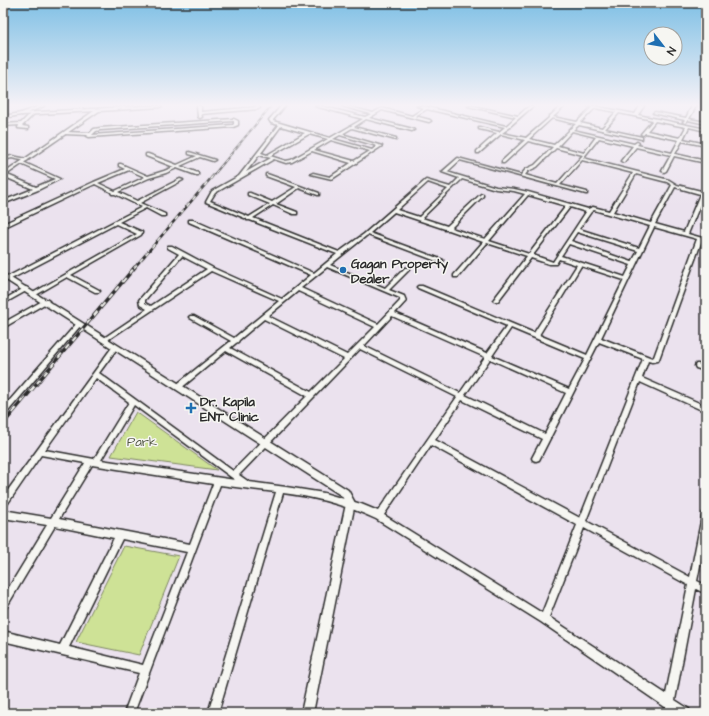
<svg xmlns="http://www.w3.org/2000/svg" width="709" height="716" font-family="'Architects Daughter',sans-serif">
	<rect width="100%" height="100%" fill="#ebe2ee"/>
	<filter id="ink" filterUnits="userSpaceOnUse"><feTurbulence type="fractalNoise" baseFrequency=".025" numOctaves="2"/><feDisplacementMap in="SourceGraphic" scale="8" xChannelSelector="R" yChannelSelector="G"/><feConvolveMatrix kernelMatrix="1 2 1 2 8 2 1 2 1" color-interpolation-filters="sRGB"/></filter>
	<g filter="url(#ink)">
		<path fill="#cee296" stroke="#7c8660" d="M136 412 217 470 111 456Z
			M124 546 179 556 139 655 76 642Z"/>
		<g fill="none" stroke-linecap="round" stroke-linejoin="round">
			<defs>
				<path id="minor" d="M39 106H44L22 115 19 114Z
					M197 106H201V112L256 107 254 106H258L260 108 258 109 201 114 202 117 200 118 198 117Z
					M281 106H285L273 120V121L330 138 363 119 315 106H321L365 117 371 114 342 106H347L373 113 382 108 412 116 424 108 417 106H423L506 126 516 117 468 106H474L518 116 529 106H533L509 127V128L502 133 526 138 549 118V116H550L561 106H565L553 117 577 122 592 107 588 106H594L635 114 640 106H644L638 115 706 129V131L689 127 683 139 706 144V146L682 141 675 154 706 161V163L674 156 666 171 664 172 662 171 671 155 636 147 624 162H623L621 161 633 146 599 138 583 158 669 180 677 185 701 191 704 184 706 183V189L705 192 706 193V195H704L688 234 706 239V241L702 240 659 359 658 361 652 362 648 361 642 378 706 406V412L640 382 586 521 690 577 702 516 703 513 706 512V536L697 581 706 585V594L696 589 675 700 689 709 690 713H676L665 707 541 622 376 519C346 505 315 497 283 493L218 713H208L276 492 220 485 134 713H124L139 673 3 641V631L60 645 114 538 55 526 6 608 3 609V597L47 525 3 518V510L51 518 85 463 41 455 6 506 3 507V497L113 346 115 345 118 347 99 373 233 471 307 396 226 351 180 389H176L175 387 176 385 231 341 190 318 189 317 190 316H194L234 338 279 301 211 271 106 341H102L101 340 147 309 140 305 139 300 179 254 168 248V246H172L213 268 282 299 311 275 189 222V220H193L314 273 337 254 250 220H247V219L206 202 212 191 239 176 279 125 271 123 269 120ZM595 108 616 112 602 128 580 123ZM427 109 505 127 499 132 479 127V129L497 133 477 151V153H479L501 134 525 140 502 161V163H504L528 141 553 147 535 165 526 169 521 175 458 158 442 172 459 178 450 187 426 180 364 234 339 252 253 218 273 205 293 214H297V212L276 204 299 188 318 195H319V193L267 174H266V176L296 187 272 202 250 193H248V195L270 204 249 217 210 201 215 193 274 159 286 163 292 162 312 151 351 163 330 177 313 173 311 174 332 179 382 146 342 134 352 128 396 140V138L354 127 366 119 412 131 414 130 413 129 369 118 382 110 429 122 431 121 430 120 415 116ZM619 113 653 120 641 134 643 135 645 133 679 140 672 153 637 145 639 143 637 142 634 144 573 130 579 125 642 139V137L605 129ZM552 118 576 124 570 129H569V131L554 145 529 139ZM655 121 686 127 680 138 647 131ZM281 126 305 133 267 155 261 153ZM572 131 596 137 584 153 558 146ZM309 134 328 139 291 160 286 161 270 156ZM340 135 377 146 372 150 333 139ZM331 140 370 151 354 161 314 150ZM556 148 583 155 557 184 525 175 528 171 537 167ZM259 155 271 158 246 172ZM460 160 586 194H587V192L560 185 582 160 633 173 609 211 593 207 588 209 528 192 514 189 496 187 447 172ZM636 174 667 182 672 185 651 223 613 212ZM462 179 496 189 514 191 525 194 485 239 451 228 483 196V194H481L447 226 422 218ZM428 182 448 189 419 217 397 210ZM675 187 700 194 684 232 655 224ZM528 195 566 206 529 254 489 241ZM570 207 586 212 553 262 533 255ZM594 210 650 226 639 248 579 229 591 212ZM394 212 445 229V230H449L483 242 454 275V277H458L487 243 527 256 494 299 493 300 494 301H498L531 258 549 264H556L559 259 577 265 534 333 422 286H418L417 287 418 288 507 326 487 353 395 313 406 301 404 296 389 290 409 270V268H405L385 288 330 265 366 236 368 235 439 262H443V260L370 233ZM654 227 697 239 654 357 652 358 601 338ZM577 232 638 251 632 262 571 241ZM569 244 631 265 625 277 561 256ZM182 256 207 269 151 306 145 303V300ZM581 266 624 280 587 355 539 335ZM327 267 400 298V301L378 324 301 288ZM298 291 375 327 347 355 268 316ZM392 316 485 357 460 393 364 346ZM264 319 344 359 311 392 230 348 236 343 238 342 239 340ZM511 328 585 359 569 389 492 356ZM599 342 643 359 580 518 435 440 462 400 542 439 532 458 533 460 536 461 539 460ZM360 349 457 397 378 511 361 504 324 493 286 487 249 482 239 475ZM490 359 566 393 545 434 465 395ZM96 378 129 402 94 459 45 450ZM134 405 235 480 101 460ZM431 445 577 525 542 613 384 515ZM92 465 213 484 190 544 59 519ZM584 528 688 585 666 694 549 617ZM122 539 187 552 143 665 69 647Z
					M692 106H696L689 119 706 122V124L688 120 685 123 683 122 685 120 653 113 655 112 686 118Z
					M31 113 34 114 22 126 28 127V129L18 128 19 125 3 126V124L21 123Z
					M234 119 238 121V125L233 127 89 137 87 136 88 135 65 134 63 133 65 132 90 133 94 129 100 128ZM233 121H234V124L233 125 92 135 96 131 100 130Z
					M189 152 215 160 213 161 200 157 180 166 198 173V175H196L177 168 166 173 149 178 118 192 137 201 180 179 183 180 140 203 165 214V216H161L146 208 119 222 142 232V233L141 235 71 275 99 290 100 291 99 292H95L67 277 36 295 34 296 31 294 137 234 116 224 11 279H7V277L142 207 115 194H112L111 192 95 184 5 227H3V224L94 182 125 169 119 166V164H121L148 176 164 171 174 167 146 156V154H148L177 165 197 156 189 154ZM129 170 145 177 115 191 98 183Z
					M12 156 27 159 28 160 26 161 12 158 3 160V158Z
					M21 162H23L60 179 38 190 3 204V201L33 189 3 176V174H5L36 187 55 179 21 164Z
					M26 287 28 288 29 289 28 290 3 304V300Z
					M46 299 49 301 48 302 3 328V323Z
					M79 322 81 323 82 324 81 325 5 415 3 416V408L77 323Z
					M696 364H698L706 367V371L696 368 695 366Z"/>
				<path id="tertiary" d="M142 106H162L160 107 99 111 3 177V174L94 111 21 115 3 118V116L21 113Z
					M3 273 348 490 355 503 313 713H301L346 504 342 496 3 278Z"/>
			</defs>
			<use href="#minor" stroke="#2b2b2b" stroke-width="3"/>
			<use href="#tertiary" stroke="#2b2b2b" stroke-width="3"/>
			<use href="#minor" fill="#f6f6f2" fill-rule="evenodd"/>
			<use href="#tertiary" fill="#f6f6f2" fill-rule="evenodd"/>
			<defs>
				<path id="rail-far3" d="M211 178 271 106"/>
				<path id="rail-far2" d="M134 268 212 177"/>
				<path id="rail-far1" d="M37 383 135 267"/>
				<path id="rail" d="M3 424 38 382"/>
			</defs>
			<use href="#rail-far3" stroke="#2b2b2b" stroke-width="2"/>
			<use href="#rail-far2" stroke="#2b2b2b" stroke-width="2.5"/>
			<use href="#rail-far1" stroke="#2b2b2b" stroke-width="3.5"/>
			<use href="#rail" stroke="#2b2b2b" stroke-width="4"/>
			<use href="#rail-far3" stroke="#f6f6f2" stroke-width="1" stroke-dasharray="3.5" stroke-linecap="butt"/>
			<use href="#rail-far2" stroke="#f6f6f2" stroke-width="1.5" stroke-dasharray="4.5" stroke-linecap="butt"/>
			<use href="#rail-far1" stroke="#f6f6f2" stroke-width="2" stroke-dasharray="5.5" stroke-linecap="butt"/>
			<use href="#rail" stroke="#f6f6f2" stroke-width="2.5" stroke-dasharray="7" stroke-linecap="butt"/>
		</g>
	</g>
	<linearGradient id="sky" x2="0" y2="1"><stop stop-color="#7fc0e5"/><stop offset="0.51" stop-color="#f6f2f7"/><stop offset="1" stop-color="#f6f2f7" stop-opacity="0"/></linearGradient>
	<rect width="709" height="206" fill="url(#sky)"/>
	<g fill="#1f6fb2" stroke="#f6f6f2" stroke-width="1.5">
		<circle cx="343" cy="270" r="4"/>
		<path d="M189 402h4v4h4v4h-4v4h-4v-4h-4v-4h4z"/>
	</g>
	<g text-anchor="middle" stroke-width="3" stroke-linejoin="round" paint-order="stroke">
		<g font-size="13" font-weight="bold" fill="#2b2b2b" stroke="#f6f6f2" text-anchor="start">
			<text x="351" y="268">Gagan Property<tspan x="351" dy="15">Dealer</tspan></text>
			<text x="200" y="406">Dr. Kapila<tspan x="200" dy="15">ENT Clinic</tspan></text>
		</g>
		<g font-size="13" fill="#545946" stroke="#f6f6f2">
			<text x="142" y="446">Park</text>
		</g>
	</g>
	<rect width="709" height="716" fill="none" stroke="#f6f6f2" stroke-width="16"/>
	<rect x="8" y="8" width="693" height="700" fill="none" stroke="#2b2b2b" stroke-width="1.5" filter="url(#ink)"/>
	<g transform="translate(663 46) rotate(121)"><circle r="19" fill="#f6f6f2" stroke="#a5a5a2"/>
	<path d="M0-3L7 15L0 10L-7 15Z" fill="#1f6fb2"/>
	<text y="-6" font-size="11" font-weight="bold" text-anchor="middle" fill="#2b2b2b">N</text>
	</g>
</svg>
